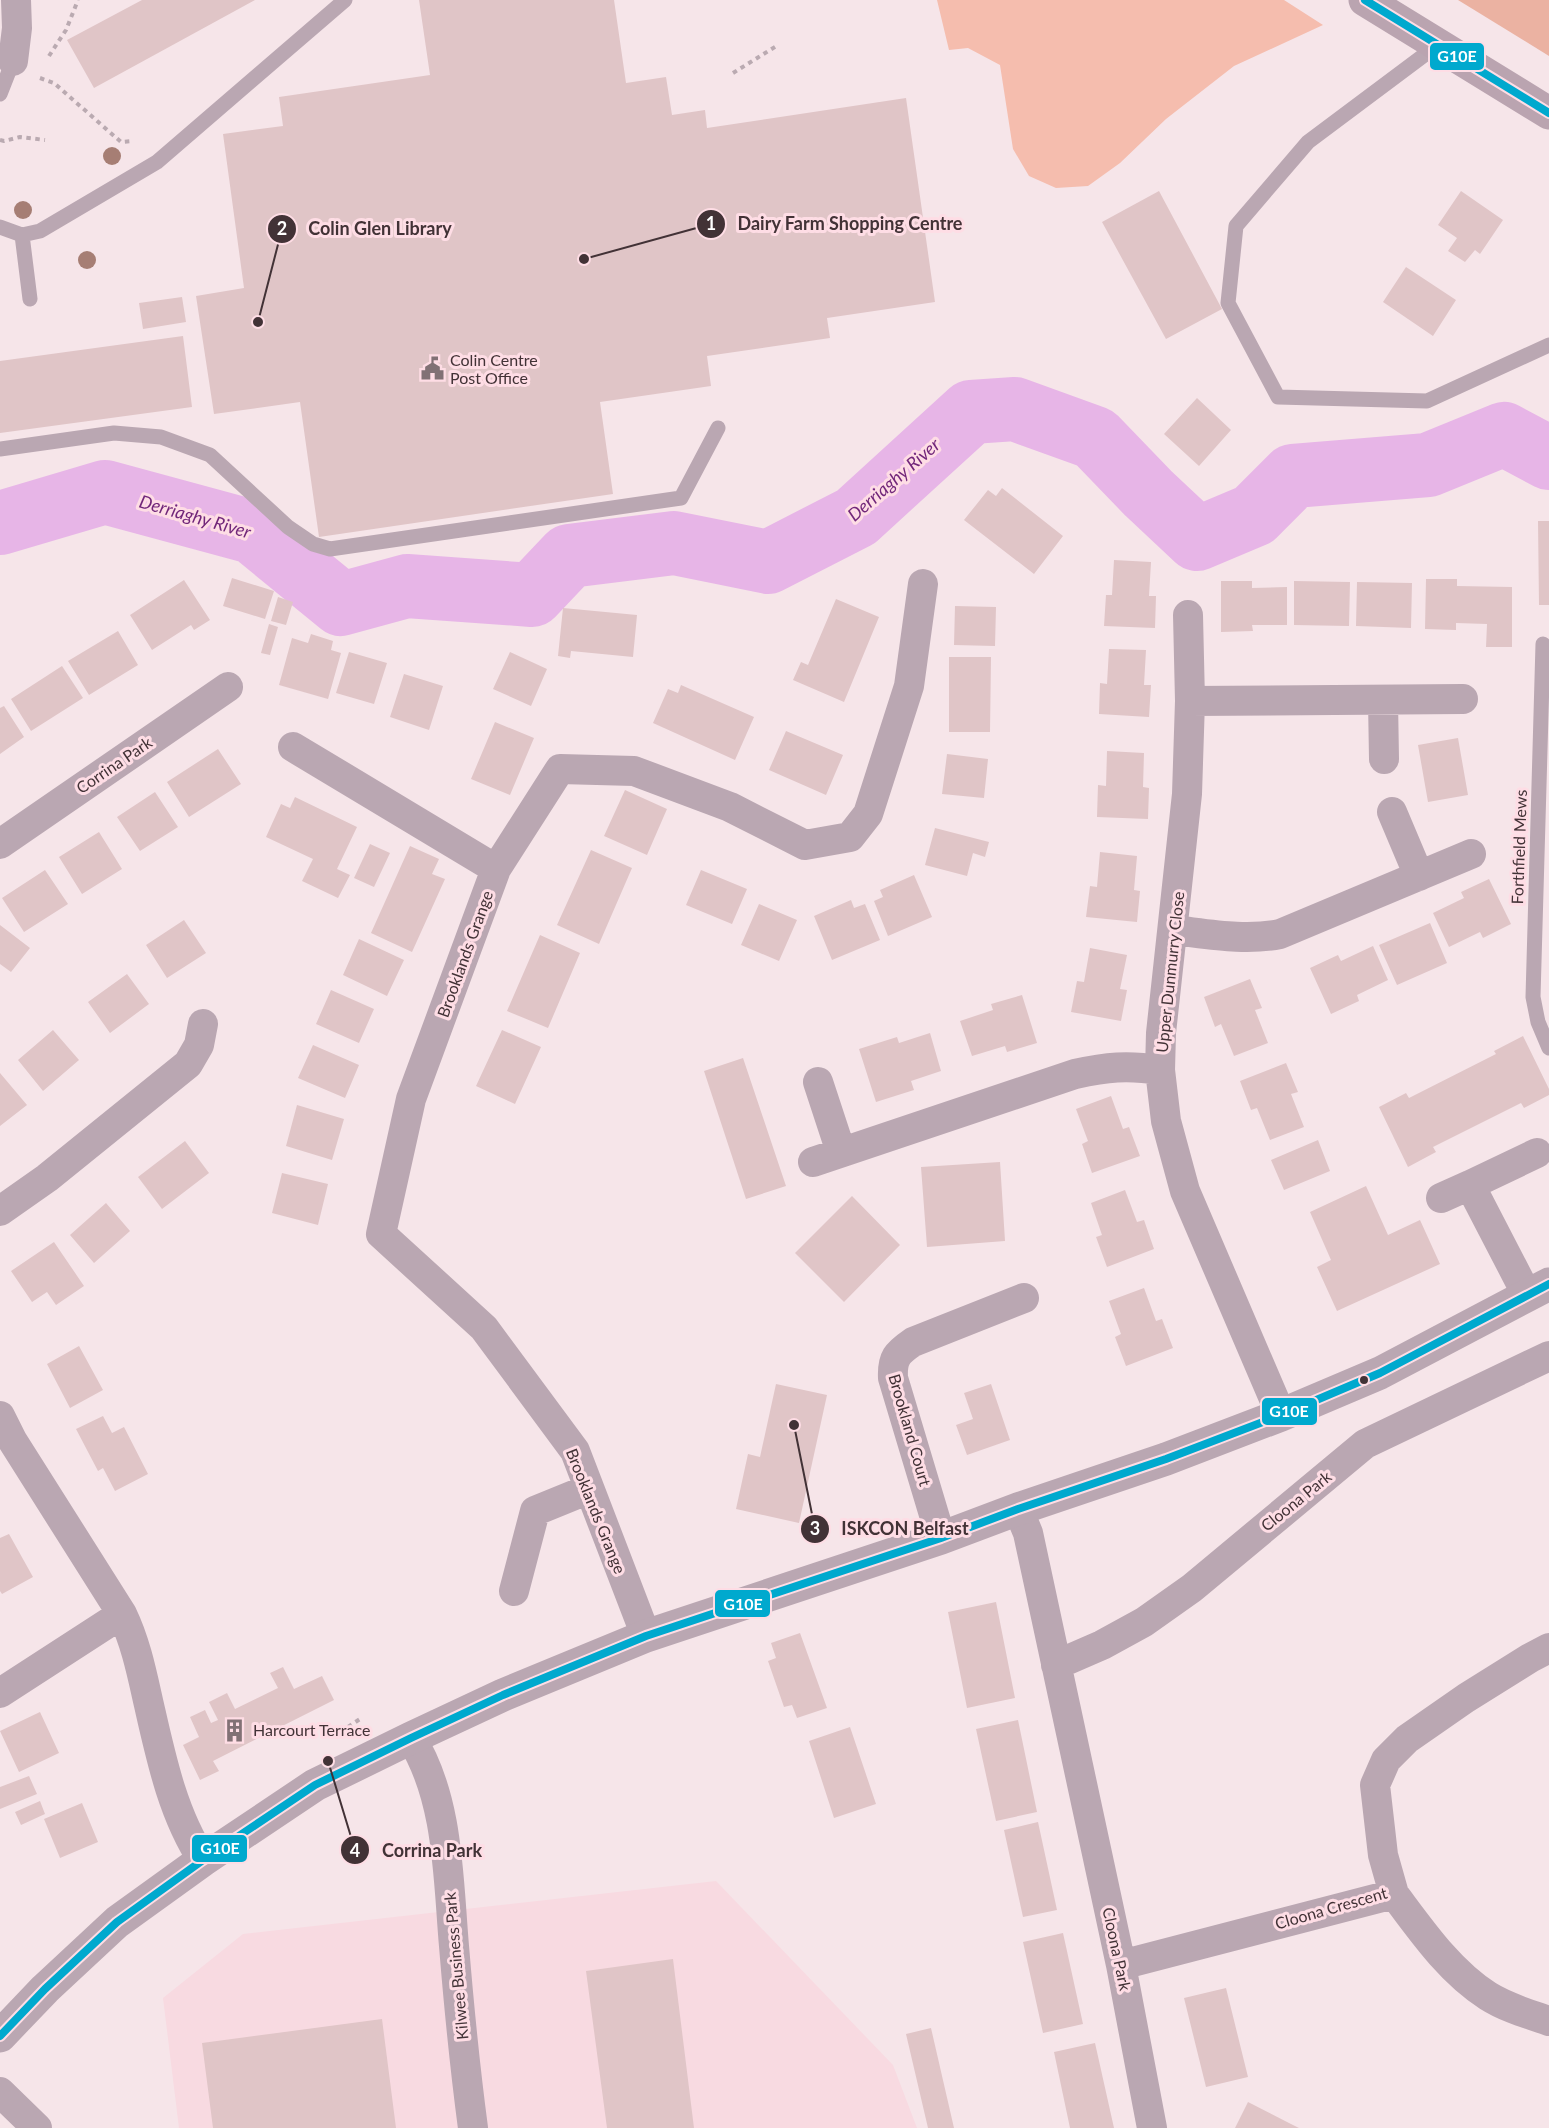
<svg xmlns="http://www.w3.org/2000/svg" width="1549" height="2128" font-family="Lato,sans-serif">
	<rect width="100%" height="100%" fill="#f6e5e9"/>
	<path fill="#f8dae1" d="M716 1881 893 2065 917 2128H179L163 1998 243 1934Z"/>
	<path fill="#f5bdae" d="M937 0H1284L1323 25 1234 66 1166 119 1120 163 1088 186 1056 188 1029 176 1013 149 1000 65 968 48 949 50Z"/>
	<path fill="#ebb2a2" d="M1458 0H1549V56Z"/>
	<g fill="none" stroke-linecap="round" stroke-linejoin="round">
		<path stroke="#e7b5e7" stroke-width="64" d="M0 523 105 492 253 532 341 604 407 586 532 595 569 556 674 543 768 562 856 517 971 412 1015 409 1095 438 1148 493 1197 539 1254 515 1293 476 1428 465 1504 434 1549 458"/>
	</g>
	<path fill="#e0c5c7" d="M142 0H255L94 88 67 40Z
		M419 0H614L626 83 666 77 672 115 705 110 707 128 906 98 935 302 827 318 830 338 707 356 711 386 600 402 613 494 319 537 300 402 214 414 196 296 244 288 223 134 283 126 279 97 430 75Z
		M1159 191 1222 309 1166 339 1102 222Z
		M1461 191 1503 220 1480 254 1475 250 1465 262 1448 251 1457 238 1438 225Z
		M1406 267 1456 300 1433 336 1383 302Z
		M182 297 186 322 143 329 139 303Z
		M183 336 192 407 0 433V361Z
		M1197 398 1231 430 1199 466 1164 434Z
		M1002 488 1063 536 1034 574 964 520 988 490 996 496Z
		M1538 521H1549V605H1539Z
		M1114 560 1151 562 1149 596H1156L1155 628 1104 626 1106 595H1112Z
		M232 578 274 591 265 619 223 606Z
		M1426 579H1457V586L1512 587V647H1486L1487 624 1456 623V630L1425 629Z
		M184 580 210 620 194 630 191 625 152 650 130 615Z
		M1221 581H1252V588L1287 587V625H1252L1253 631 1221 632Z
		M1294 581 1350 582 1349 626 1294 625Z
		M1357 582 1412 583 1411 628 1356 626Z
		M278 597 293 602 286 625 271 621Z
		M836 599 879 617 844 702 793 680 801 662 808 665Z
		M955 606 996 607 995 646 954 645Z
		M563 608 637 615 633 657 571 651 570 658 558 656Z
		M269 624 278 627 270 655 261 653Z
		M118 631 138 665 89 695 68 661Z
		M311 634 333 641 331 650 341 653 328 699 279 685 292 638 308 643Z
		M1109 649 1146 650 1144 685H1151L1149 717 1099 714 1100 683 1107 684Z
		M349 652 387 663 374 704 336 693Z
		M510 652 547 669 531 706 493 689Z
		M949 657H991L990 732H949Z
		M62 666 83 698 31 731 11 699Z
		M404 674 443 686 429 730 390 717Z
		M681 685 754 717 735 760 653 723 668 689 678 693Z
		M4 706 24 737 0 754V708Z
		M495 722 534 738 510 795 471 779Z
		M786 731 843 755 826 795 769 770Z
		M1458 738 1468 795 1428 802 1418 745Z
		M218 749 241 784 189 817 167 782Z
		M1107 751 1144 753 1143 787 1149 788 1148 819 1097 817 1098 785 1106 786Z
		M947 754 988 759 984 798 942 794Z
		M625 790 667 809 647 855 604 836Z
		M155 792 178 827 140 851 117 817Z
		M295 797 357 827 337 869 350 875 338 898 302 881 313 859 266 837 281 804 290 808Z
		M935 828 989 842 985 857 973 853 967 876 925 865Z
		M99 832 122 869 82 894 59 857Z
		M370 844 390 853 374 887 354 878Z
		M410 846 439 859 432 874 445 879 412 952 371 933Z
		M591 850 632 868 599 944 557 925Z
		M1100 852 1137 856 1134 890 1140 891 1137 922 1086 917 1090 886 1097 887Z
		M45 870 68 904 24 932 2 898Z
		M701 870 747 889 732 924 686 905Z
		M914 875 932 917 888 936 874 901 883 897 880 890Z
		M1489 879 1511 924 1483 938 1480 932 1449 947 1433 913 1464 898 1461 892Z
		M851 900 854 908 865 904 880 940 832 960 814 916Z
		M759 904 797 920 779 961 741 945Z
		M184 920 206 953 167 978 146 945Z
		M1430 923 1447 963 1397 985 1379 945Z
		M0 925 30 948 11 972 0 964Z
		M540 935 580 953 548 1028 507 1011Z
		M359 939 404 960 387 996 343 975Z
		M1373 946 1388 980 1357 995 1359 1001 1331 1014 1310 968 1338 955 1341 961Z
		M1090 948 1127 955 1120 989 1127 990 1121 1021 1071 1012 1077 981 1084 982Z
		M127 974 149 1004 110 1033 88 1002Z
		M1250 979 1262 1008 1255 1010 1268 1043 1234 1056 1221 1024 1215 1027 1204 997Z
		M331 990 374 1009 359 1043 316 1024Z
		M1022 995 1037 1043 1007 1052 1005 1046 972 1056 960 1021 993 1010 991 1004Z
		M53 1030 79 1060 43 1091 18 1060Z
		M502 1030 541 1047 515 1104 476 1086Z
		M930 1033 941 1071 911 1081 914 1090 876 1102 859 1049 897 1037 899 1043Z
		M1523 1036 1549 1089V1095L1524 1108 1521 1103 1433 1147 1436 1152 1408 1167 1379 1107 1406 1093 1409 1098 1496 1054 1494 1051Z
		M313 1045 359 1065 345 1098 298 1078Z
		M743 1058 786 1186 746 1199 704 1071Z
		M1286 1063 1298 1092 1291 1094 1304 1127 1270 1140 1257 1108 1251 1110 1240 1081Z
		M0 1073 27 1105 0 1126Z
		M1111 1096 1123 1129 1129 1127 1140 1156 1092 1173 1082 1144 1088 1141 1076 1109Z
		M297 1105 344 1119 332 1160 286 1146Z
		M1318 1140 1330 1171 1284 1190 1271 1160Z
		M185 1141 209 1173 162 1209 138 1177Z
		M1000 1162 1005 1241 927 1247 921 1167Z
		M282 1173 328 1184 318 1225 272 1213Z
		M1366 1186 1388 1235 1420 1220 1440 1264 1337 1311 1317 1267 1331 1260 1310 1212Z
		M1125 1190 1137 1222 1144 1220 1154 1249 1107 1267 1096 1237 1102 1235 1091 1203Z
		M852 1196 900 1245 844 1302 795 1253Z
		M106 1203 130 1231 94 1263 70 1235Z
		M54 1242 84 1286 56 1305 47 1292 32 1302 11 1271Z
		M1144 1288 1156 1321 1162 1319 1173 1348 1126 1366 1115 1337 1121 1334 1109 1301Z
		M79 1346 103 1390 70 1408 47 1364Z
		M776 1384 827 1395 799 1523 736 1509 748 1454 760 1457Z
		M991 1384 1010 1440 967 1455 956 1425 973 1419 964 1393Z
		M103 1416 112 1433 124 1427 148 1474 115 1491 103 1468 98 1471 76 1429Z
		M9 1534 33 1577 2 1594 0 1591V1538Z
		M996 1602 1015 1698 967 1708 948 1612Z
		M800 1633 827 1708 797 1718 792 1705 784 1707 768 1661 776 1658 771 1643Z
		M283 1667 294 1689 322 1676 334 1700 213 1761 219 1771 200 1780 183 1745 199 1737 190 1717 205 1710 211 1723 218 1720 209 1702 227 1693 235 1709 278 1688 270 1673Z
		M40 1712 59 1753 19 1772 0 1731Z
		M1018 1720 1037 1812 996 1821 976 1729Z
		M850 1727 876 1804 834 1818 809 1741Z
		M29 1776 37 1794 0 1809V1787Z
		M40 1801 45 1814 21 1825 15 1812Z
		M82 1803 98 1842 60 1858 44 1819Z
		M1038 1822 1057 1910 1023 1917 1004 1830Z
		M1063 1933 1083 2024 1043 2033 1023 1942Z
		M673 1959 694 2128H607L586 1971Z
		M1226 1988 1248 2077 1206 2087 1184 1998Z
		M382 2019 396 2128H213L202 2043Z
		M931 2028 954 2128H928L906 2034Z
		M1095 2043 1114 2128H1070L1054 2052Z
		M1248 2102 1289 2123 1299 2128H1235Z"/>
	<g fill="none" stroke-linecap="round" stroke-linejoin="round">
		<path stroke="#baaab1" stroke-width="4" stroke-dasharray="4.5 4.5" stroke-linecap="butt" d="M49 56 66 30 78 0
			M733 73 778 45
			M40 78 54 83 121 142 133 141
			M0 140 4 141 20 137 45 140
			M348 1727 360 1719"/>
		<path stroke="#baa7b2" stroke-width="15" d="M1439 44 1308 142 1236 226 1228 303 1278 397 1427 401 1549 345
			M0 94 13 61
			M0 227 22 235 40 231 157 162 345 0
			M22 235 30 299
			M0 449 114 433 161 437 210 455 288 527 313 544 330 549 681 498 718 428
			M1543 644 1533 997 1538 1022 1549 1048"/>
		<path stroke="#baa7b2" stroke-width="30" d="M13 61 17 28 16 0
			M1188 615 1190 701 1187 794 1161 1033 1160 1070 1166 1121 1185 1191 1281 1415
			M1383 700 1384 759
			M1190 701 1463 699
			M293 747 496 869
			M1392 812 1419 876
			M0 844 228 687
			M1173 930C1209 934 1245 941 1280 934L1471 854
			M818 1082 841 1152
			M813 1162 1075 1074C1107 1067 1127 1065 1160 1070
			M1441 1198 1470 1185
			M0 1211 47 1178 188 1064 199 1045 203 1024
			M1527 1295 1470 1185 1537 1153
			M0 1416 12 1440 122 1614C136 1643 142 1674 149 1705 161 1758 173 1815 203 1860
			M1018 1509 1028 1533 1121 1965 1152 2128
			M941 1538 893 1378C892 1358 897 1353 913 1342L1024 1298
			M514 1591 535 1511 589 1489
			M646 1636 575 1451 484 1328 381 1234 411 1099 496 869 560 769 634 771 730 807 805 845 850 837 868 814 909 686 923 584
			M1056 1665 1102 1645 1144 1622 1192 1588 1365 1444 1549 1356
			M0 1693 122 1614
			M411 1738C449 1799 448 1877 454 1946 459 2007 465 2068 473 2128
			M1394 1894C1421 1930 1449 1971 1488 1996 1507 2008 1529 2014 1549 2021
			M1121 1965 1394 1894 1383 1855 1375 1785 1386 1760 1407 1739 1466 1698 1530 1658 1549 1648
			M0 2092 37 2128"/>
		<path stroke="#baa7b2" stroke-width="33" d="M0 2036 45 1989 117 1922 203 1860 315 1785 411 1738 503 1695 646 1636 941 1538 1018 1509 1166 1459 1281 1415 1380 1373 1549 1284"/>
		<path stroke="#baa4b0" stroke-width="33" d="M1365 0 1549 113"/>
		<defs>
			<path id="bus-1" d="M1365 0 1549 113
				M0 2036 45 1989 117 1922 203 1860 315 1785 411 1738 503 1695 646 1636 941 1538 1018 1509 1166 1459 1281 1415 1380 1373 1549 1284"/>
		</defs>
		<use href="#bus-1" stroke="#fedde5" stroke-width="12"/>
		<use href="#bus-1" stroke="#00a9ce" stroke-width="8"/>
	</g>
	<g fill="#a67e74">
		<circle cx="112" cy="156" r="9"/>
		<circle cx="23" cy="210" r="9"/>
		<circle cx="87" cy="260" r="9"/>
	</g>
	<defs>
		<symbol id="civic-bare" viewBox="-9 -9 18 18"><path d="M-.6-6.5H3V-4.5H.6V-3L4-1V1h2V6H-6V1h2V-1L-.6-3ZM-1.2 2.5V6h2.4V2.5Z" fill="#817175" stroke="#fedde5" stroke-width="2.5" paint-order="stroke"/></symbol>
		<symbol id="building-bare" viewBox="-9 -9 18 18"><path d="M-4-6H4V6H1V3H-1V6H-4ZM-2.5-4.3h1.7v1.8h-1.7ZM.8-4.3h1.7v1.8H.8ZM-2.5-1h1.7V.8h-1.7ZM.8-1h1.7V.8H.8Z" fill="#817175" stroke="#fedde5" stroke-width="2.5" paint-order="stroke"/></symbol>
	</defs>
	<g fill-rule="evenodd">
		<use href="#civic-bare" x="416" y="352" width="33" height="33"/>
		<use href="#building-bare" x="218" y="1714" width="33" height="33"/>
	</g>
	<circle fill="#423236" stroke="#fedde5" stroke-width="2" cx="1364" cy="1380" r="5"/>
	<g text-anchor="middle" stroke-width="6" stroke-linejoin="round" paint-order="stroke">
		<g font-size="16" fill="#423236" stroke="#fedde5" text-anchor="start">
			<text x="450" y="366">Colin Centre<tspan x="450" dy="18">Post Office</tspan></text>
			<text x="253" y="1736">Harcourt Terrace</text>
		</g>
		<g font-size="16" fill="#423236" stroke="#fedde5">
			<text transform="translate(114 765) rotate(-34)" y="6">Corrina Park</text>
			<text transform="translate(1519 847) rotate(-88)" y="6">Forthfield Mews</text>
			<text transform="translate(465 954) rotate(-70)" y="6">Brooklands Grange</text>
			<text transform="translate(1170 972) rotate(-84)" y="6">Upper Dunmurry Close</text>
			<text transform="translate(910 1430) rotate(74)" y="6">Brookland Court</text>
			<text transform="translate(1296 1501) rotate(-39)" y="6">Cloona Park</text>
			<text transform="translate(596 1511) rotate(68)" y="6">Brooklands Grange</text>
			<text transform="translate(1331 1908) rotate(-16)" y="6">Cloona Crescent</text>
			<text transform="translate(1117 1949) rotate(78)" y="6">Cloona Park</text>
			<text transform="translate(456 1966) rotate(-95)" y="6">Kilwee Business Park</text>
		</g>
		<g font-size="18" font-style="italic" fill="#72277a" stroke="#fedde5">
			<text transform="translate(894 480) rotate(-41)" y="6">Derriaghy River</text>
			<text transform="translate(195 517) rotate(16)" y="6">Derriaghy River</text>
		</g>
	</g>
	<path fill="none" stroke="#423236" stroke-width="2" d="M584 259L711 224M258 322L282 229M794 1425L815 1529M328 1761L355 1850"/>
	<g fill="#423236" stroke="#fedde5" stroke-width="2">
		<circle cx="584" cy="259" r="6"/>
		<circle cx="258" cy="322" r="6"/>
		<circle cx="794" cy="1425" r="6"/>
		<circle cx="328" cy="1761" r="6"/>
		<circle cx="711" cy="224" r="15"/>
		<circle cx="282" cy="229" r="15"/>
		<circle cx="815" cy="1529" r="15"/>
		<circle cx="355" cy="1850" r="15"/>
	</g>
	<g font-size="18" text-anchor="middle" font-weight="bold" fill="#fff">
		<text x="711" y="230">1</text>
		<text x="282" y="235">2</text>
		<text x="815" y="1535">3</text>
		<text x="355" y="1857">4</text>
	</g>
	<g font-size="18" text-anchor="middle" font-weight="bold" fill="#423236" stroke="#fedde5" stroke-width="6" stroke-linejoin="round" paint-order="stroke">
		<text x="850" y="230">Dairy Farm Shopping Centre</text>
		<text x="380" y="235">Colin Glen Library</text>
		<text x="905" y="1535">ISKCON Belfast</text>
		<text x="432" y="1857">Corrina Park</text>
	</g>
	<g stroke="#fedde5" stroke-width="2">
		<rect x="1429" y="42" width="56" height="29" rx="6" fill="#00a9ce"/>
		<rect x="1261" y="1397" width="57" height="29" rx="6" fill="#00a9ce"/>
		<rect x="714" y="1589" width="57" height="29" rx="6" fill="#00a9ce"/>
		<rect x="191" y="1834" width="57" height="29" rx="6" fill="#00a9ce"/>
	</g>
	<g font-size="16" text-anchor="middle" font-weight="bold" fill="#fff">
		<text x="1457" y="62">G10E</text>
		<text x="1289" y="1417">G10E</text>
		<text x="743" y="1610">G10E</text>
		<text x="220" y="1854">G10E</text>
	</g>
</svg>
